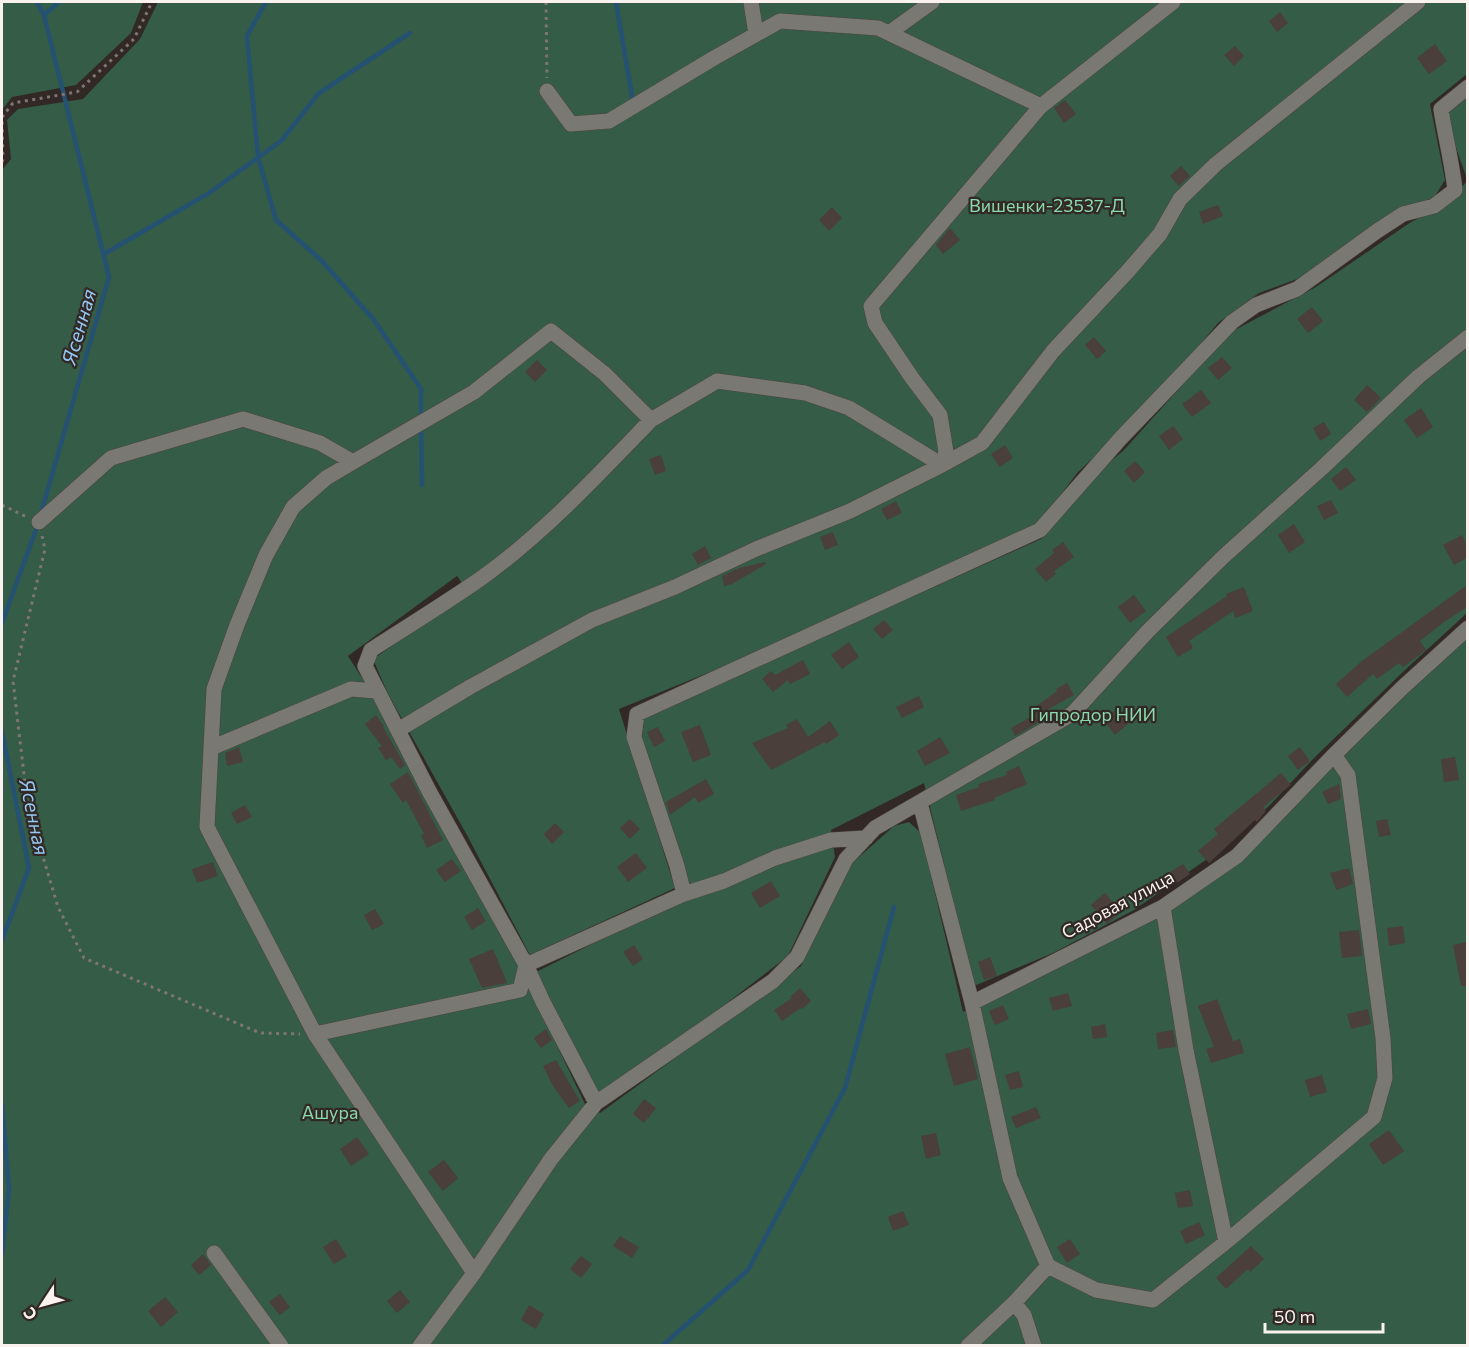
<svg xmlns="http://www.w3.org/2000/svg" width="1469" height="1347" font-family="Commissioner,sans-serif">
	<rect width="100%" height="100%" fill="#322825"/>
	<path fill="#345c46" d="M2 2H143L131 33 76 85 12 97 2 110Z
		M158 2H1467V74L1430 104 1445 180 1432 201 1300 278 1259 293 1218 323 1145 410 1078 472 1036 527 840 619 619 709 675 888 530 955 468 837 388 694 373 659 469 593 457 576 348 656 364 681 517 962 585 1104 600 1113 801 966 851 864 894 826 909 822 921 833 963 1012 1149 919 1236 862 1382 715 1467 639V1345H2V170L11 159 7 120 18 109 83 99 140 39Z
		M1467 96V179L1447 122 1449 112Z
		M1467 181V613L1405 670 1313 759 1270 805 1220 850 1134 910 1053 953 974 986 924 783 831 830 835 857 788 956 727 1003 599 1095 536 972 692 894 650 779 642 736 644 717 798 646 847 626 1041 539 1092 477 1124 450 1229 333 1316 287 1408 224 1452 199Z"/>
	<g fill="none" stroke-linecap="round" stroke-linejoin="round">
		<path stroke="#255172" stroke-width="4.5" d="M37 2 44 15 109 277 41 513
			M266 2 247 36 258 157 276 220 322 261 374 320 421 389V419
			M616 2 633 102
			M44 15 59 2
			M104 254 209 193 281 141 319 93 410 33
			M421 427 422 485
			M2 623 38 524
			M2 732 29 868 2 940
			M2 1105 9 1189 2 1254
			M662 1346 748 1270 845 1088 894 907"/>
	</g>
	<path fill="#4a3f3b" d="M1280 12 1288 23 1277 32 1269 21Z
		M1435 44 1447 61 1429 74 1417 58Z
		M1235 46 1244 56 1234 66 1224 55Z
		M1065 100 1076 114 1064 123 1054 108Z
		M1181 166 1190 176 1179 186 1170 176Z
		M1218 205 1223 216 1203 224 1199 212Z
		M832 207 842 218 829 231 819 220Z
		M950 228 960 240 943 254 936 245Z
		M1312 307 1323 321 1308 333 1297 319Z
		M1094 337 1106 351 1097 359 1085 345Z
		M1222 357 1232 368 1218 380 1208 368Z
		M537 360 547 370 535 382 525 372Z
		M1367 385 1381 398 1367 412 1354 400Z
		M1201 390 1211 403 1192 417 1182 404Z
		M1421 408 1433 427 1417 438 1404 420Z
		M1324 422 1331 434 1320 441 1313 428Z
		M1173 426 1183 439 1169 450 1159 436Z
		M1005 445 1013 458 1000 467 991 454Z
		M661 455 666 471 655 475 649 459Z
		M1135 461 1145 472 1134 483 1124 471Z
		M1346 467 1356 480 1340 491 1331 479Z
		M1331 500 1338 513 1324 520 1317 506Z
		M896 501 902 513 887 520 881 509Z
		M1294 524 1305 542 1289 553 1278 535Z
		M833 532 838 545 825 550 820 537Z
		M1462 535 1467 545V558L1454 565 1443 545Z
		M1063 542 1074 557 1054 571 1056 574 1046 582 1035 569 1054 553 1052 550Z
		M705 546 711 558 698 565 692 554Z
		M765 562 766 564 732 584 724 586 722 576 739 568Z
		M1467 585V607L1444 622 1420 641 1426 650 1403 667 1399 663 1377 679 1373 674 1347 697 1336 684 1362 661Z
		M1244 587 1253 611 1235 618 1233 611 1189 641 1193 648 1178 657 1166 637 1227 596 1226 594Z
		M1134 595 1146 611 1130 623 1118 607Z
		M884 620 893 630 882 639 873 629Z
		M849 642 859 657 842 669 831 655Z
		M803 660 810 674 790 684 788 680 773 692 762 679 771 671 775 675Z
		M1067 683 1074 695 1036 716 1039 722 1015 736 1011 728 1034 715 1031 710 1057 691 1056 689Z
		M919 696 924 707 902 718 896 707Z
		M1117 709 1128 724 1115 735 1104 720Z
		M376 715 384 726 383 727 405 765 400 769 391 757 386 760 378 748 382 746 365 724Z
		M797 719 808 737 830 721 839 735 826 744 825 742 771 770 752 743 788 728 786 725Z
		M700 725 711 755 693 762 681 732Z
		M658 727 665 741 654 747 647 732Z
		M940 737 950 753 925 766 917 751Z
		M239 747 243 762 227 766 225 753Z
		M1300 747 1310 761 1298 770 1288 756Z
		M1455 757 1459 780 1444 782 1441 759Z
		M1019 766 1027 784 994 798 995 800 961 811 956 795 979 787 978 784 1007 775 1006 772Z
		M408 772 443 840 427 848 421 835 424 834 406 800 403 803 390 784Z
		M1281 773 1291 785 1263 807 1266 811 1257 822 1255 820 1209 863 1198 851 1218 834 1214 829Z
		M706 779 714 794 698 803 695 797 670 815 666 802Z
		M1339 784 1341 799 1328 804 1322 792Z
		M245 805 252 817 237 824 231 813Z
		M630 819 640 829 630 839 620 828Z
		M1387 819 1391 835 1379 837 1376 821Z
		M555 823 564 832 552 844 544 834Z
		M636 853 647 868 628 882 617 867Z
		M452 859 461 871 445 882 436 870Z
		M213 862 218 876 197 883 192 869Z
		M1183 864 1190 874 1177 883 1170 872Z
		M1349 868 1353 884 1336 890 1330 873Z
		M771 881 780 896 760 908 751 893Z
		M1105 893 1121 912 1107 924 1091 905Z
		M478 908 486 921 472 930 464 917Z
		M375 909 384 924 372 930 364 915Z
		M1403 926 1405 943 1389 946 1387 928Z
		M1359 930 1362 956 1342 958 1339 932Z
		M1467 942V986H1461L1453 945Z
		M634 945 643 959 633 966 623 952Z
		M493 949 507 983 482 988 469 959Z
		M990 957 997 976 984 980 978 962Z
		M800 988 811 1001 802 1009 801 1008 782 1021 774 1010 792 998 790 997Z
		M1068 993 1072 1006 1053 1011 1049 998Z
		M1217 999 1233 1041 1240 1039 1244 1053 1211 1063 1206 1049 1214 1047 1198 1006Z
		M1003 1005 1009 1019 995 1025 989 1011Z
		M1368 1009 1371 1024 1351 1029 1347 1014Z
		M1105 1024 1107 1037 1093 1039 1091 1027Z
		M546 1029 552 1040 541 1048 534 1038Z
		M1173 1030 1176 1047 1158 1049 1156 1033Z
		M970 1047 978 1079 954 1086 945 1054Z
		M556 1060 580 1101 569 1108 553 1086 543 1066Z
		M1019 1071 1023 1087 1010 1090 1005 1075Z
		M1322 1075 1327 1092 1310 1097 1305 1080Z
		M644 1099 656 1108 644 1123 633 1114Z
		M1036 1107 1041 1118 1016 1128 1011 1117Z
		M1389 1130 1404 1151 1383 1165 1369 1144Z
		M936 1133 941 1155 926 1159 921 1136Z
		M357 1137 369 1154 351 1166 340 1149Z
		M444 1160 458 1178 443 1191 428 1172Z
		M1190 1190 1193 1206 1178 1208 1175 1193Z
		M903 1211 909 1225 893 1231 888 1217Z
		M1199 1222 1205 1235 1186 1244 1180 1231Z
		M620 1236 639 1247 632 1258 613 1246Z
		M336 1239 347 1256 334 1264 323 1247Z
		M1070 1239 1080 1254 1067 1263 1057 1247Z
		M1251 1246 1264 1259 1250 1272 1248 1269 1226 1289 1216 1278Z
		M203 1254 211 1265 199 1275 191 1265Z
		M581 1256 592 1264 581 1278 570 1269Z
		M400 1290 410 1302 397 1313 387 1301Z
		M280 1294 290 1307 280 1315 269 1302Z
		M165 1297 178 1312 161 1327 148 1311Z
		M529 1305 544 1314 536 1329 521 1320Z"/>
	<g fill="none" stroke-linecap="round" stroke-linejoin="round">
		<defs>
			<path id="minor" d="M751 2 756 34
				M889 33 932 2
				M547 91 571 124 609 121 714 58 780 21 878 28 1041 106
				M39 522 111 458 243 419 320 443 353 462 474 392 551 331 605 374 651 420 717 381 805 393 849 408 942 465 982 443 1053 351 1128 271 1160 234 1180 199 1216 164 1418 2
				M376 691 351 689 211 748 207 827 315 1034 474 1273
				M398 730 470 687 592 620 675 587 756 549 850 511 942 465 946 452 940 415 912 378 875 323 871 306 1041 106 1173 2
				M211 748 214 689 237 625 266 555 293 507 326 478 353 462
				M920 803 972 1003 1163 907 1237 856 1334 755 1402 688 1468 628
				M684 894 677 866 634 737 637 714 1040 530 1120 439 1232 322 1256 305 1297 289 1377 231 1403 214 1434 206 1455 190C1452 162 1445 136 1441 109L1468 87
				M1163 907 1186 1050 1226 1242
				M972 1003 1010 1178 1048 1266 1096 1290 1153 1300 1226 1242 1374 1117 1385 1078 1383 1038 1348 775 1334 755
				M315 1034 520 990 526 965 684 894 724 881 775 858 831 840 866 838
				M596 1103 543 1002 526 965 429 791 365 666 371 650C408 626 446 603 483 577 545 532 598 475 651 420
				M214 1253 281 1346
				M1014 1303 1024 1315 1034 1346
				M420 1346 474 1273 551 1159 596 1103 773 981 797 957 846 859 875 828 1072 714 1147 632 1223 557 1322 468 1418 377 1468 337
				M968 1346 1014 1303 1048 1266"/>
		</defs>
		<use href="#minor" stroke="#4e4441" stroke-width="16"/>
		<path stroke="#7f7673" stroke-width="3" stroke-dasharray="3 4.5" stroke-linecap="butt" d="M546 2 547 78
			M2 162 3 159 2 117 13 103 77 92 134 39 152 2
			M2 505 27 517
			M42 536 45 549 13 681 26 792 35 830 58 907 84 958 260 1033 300 1034"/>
		<use href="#minor" stroke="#7a7873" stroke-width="15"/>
	</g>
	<g text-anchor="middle" stroke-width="4.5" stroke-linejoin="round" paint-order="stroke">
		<g font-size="18" fill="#89daac" stroke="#322825">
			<text x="1047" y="212">Вишенки-23537-Д</text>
			<text x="1093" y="721">Гипродор НИИ</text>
			<text x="330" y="1119">Ашура</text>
		</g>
		<g font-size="18" fill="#f9f2ef" stroke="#322825">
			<text transform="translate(1118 905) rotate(-28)" y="6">Садовая улица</text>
		</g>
		<g font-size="20" font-style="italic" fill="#93c9f4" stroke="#322825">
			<text transform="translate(79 327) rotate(-74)" y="7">Ясенная</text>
			<text transform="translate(34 817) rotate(78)" y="7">Ясенная</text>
		</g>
	</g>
	<rect width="1469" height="1347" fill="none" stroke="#f9f2ef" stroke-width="6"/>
	<g transform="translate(42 1305) rotate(234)" stroke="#322825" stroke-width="4.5" paint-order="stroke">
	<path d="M0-4.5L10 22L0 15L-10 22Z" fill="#f9f2ef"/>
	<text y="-9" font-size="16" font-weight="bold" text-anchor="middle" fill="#f9f2ef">С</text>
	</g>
	<path d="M1265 1323v9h118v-9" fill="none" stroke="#f9f2ef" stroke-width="3"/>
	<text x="1274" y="1323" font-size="18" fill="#f9f2ef" stroke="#322825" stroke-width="4.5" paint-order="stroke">50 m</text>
</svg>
